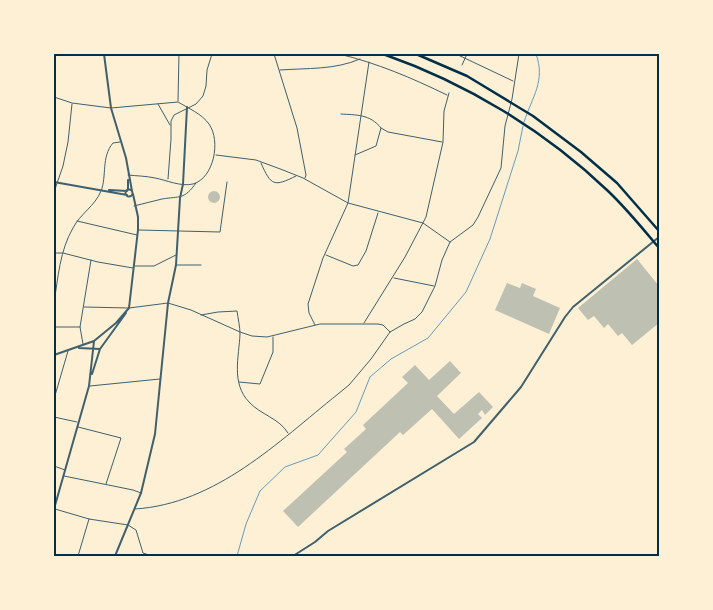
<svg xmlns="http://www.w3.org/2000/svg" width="713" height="610" font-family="Karla,sans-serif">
	<rect width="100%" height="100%" fill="#fdf0d5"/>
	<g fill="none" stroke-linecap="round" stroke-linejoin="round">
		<path stroke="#669bbc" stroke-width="1" d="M524 122C532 97 546 81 536 54
			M237 556 246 524 260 491 285 467 318 455 356 412 370 377 391 359 428 338 466 292 490 239 518 151 523 126"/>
	</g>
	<path fill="#bec0b2" d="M208 197a6 6 0 1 1 12 0a6 6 0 1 1-12 0Z
		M637 259 659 286V323L632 345 622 333 618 336 608 324 604 328 594 316 588 320 578 308Z
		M507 283 520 288 522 283 536 289 533 296 560 308 549 334 495 310Z
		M450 361 461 373 437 396 454 414 479 392 493 407 485 415 482 410 478 414 482 418 459 439 432 409 403 435 400 432 298 527 283 511 347 452 344 449 366 429 363 425 408 383 402 377 415 365 429 380Z"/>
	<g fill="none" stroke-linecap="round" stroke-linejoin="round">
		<path stroke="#3f606c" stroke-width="1" d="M274 54 297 128 306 175 305 178
			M339 54C377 63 412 78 447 95
			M456 54 513 81
			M462 65 467 54
			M280 70C307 68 335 70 360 59
			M54 97 72 103 111 108 178 102C188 108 202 114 209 124 221 141 214 178 193 184 181 187 166 180 155 178 146 176 137 176 128 175
			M178 101 179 54
			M158 104 170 125
			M341 114C356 115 370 114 381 128L376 146 355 155
			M381 128 388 132 442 142
			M216 155 256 160 283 170 303 178 348 203 423 223 450 242
			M261 163C271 186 274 187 296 176
			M168 179 171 139V121L174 115 196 104 203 96 206 86 207 70 212 54
			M54 192 63 166 68 142 72 104
			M134 206C143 204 153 201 162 199 180 196 184 200 196 183
			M77 221 137 235
			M139 230 220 232 227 182
			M54 253H63L98 262 133 268
			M326 255 353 266 358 265 366 251 378 213
			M177 265H201
			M135 266H154L176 255
			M394 278 434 286
			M54 303C58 278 60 250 73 228 80 214 95 206 101 191 107 176 101 157 113 143L120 142
			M84 307 129 308 168 303 191 310 240 332 252 336 267 337 320 324H378L383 325 390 332
			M201 315 218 312 237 311C238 318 240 327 240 334 239 357 231 383 249 402 261 415 279 418 288 433
			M364 323 405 257 426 217 443 142 444 111 449 93
			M315 325 309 313 308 304 323 258 348 203 369 62
			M54 327H80
			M83 344 80 327 91 260
			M239 382 260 384 273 352V337
			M90 386 160 379
			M54 399 68 351
			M54 417 77 422
			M78 427 121 438 106 484
			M54 466 65 470
			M64 476 133 490 141 493
			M55 509 89 519 128 525 136 530 143 553 152 556
			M135 509C216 504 278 442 338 394L349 385 371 359 390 332 404 324 415 319 422 312 435 286 442 260 450 242 473 225 478 217 501 168 505 126 512 99 519 54
			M54 556H55
			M78 556 89 519"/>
		<path stroke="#3f606c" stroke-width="2" d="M104 54 111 108 126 158 132 191
			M128 180V190
			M54 182 127 195
			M125.5 193a3.5 3.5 0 1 1 7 0a3.5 3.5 0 1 1-7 0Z
			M109 190 127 191
			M79 348 100 349
			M54 355 94 341
			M92 374 100 349 126 313
			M54 509 89 386 94 341 116 323 129 308 138 230V217L133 194
			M115 556 141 493 155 434 168 303 176 265 180 198 183 184 187 107
			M293 556 315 542 328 531 474 442 521 387 565 317 573 307 659 237"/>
		<path stroke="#003049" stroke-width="2.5" d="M383 54C466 83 544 130 608 191 627 209 643 229 659 248
			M416 54 467 76 533 116 581 152 617 183 659 231"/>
	</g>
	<rect width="713" height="610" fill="none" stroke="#fdf0d5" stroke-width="110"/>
	<rect x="55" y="55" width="603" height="500" fill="none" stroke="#003049" stroke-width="2"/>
</svg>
